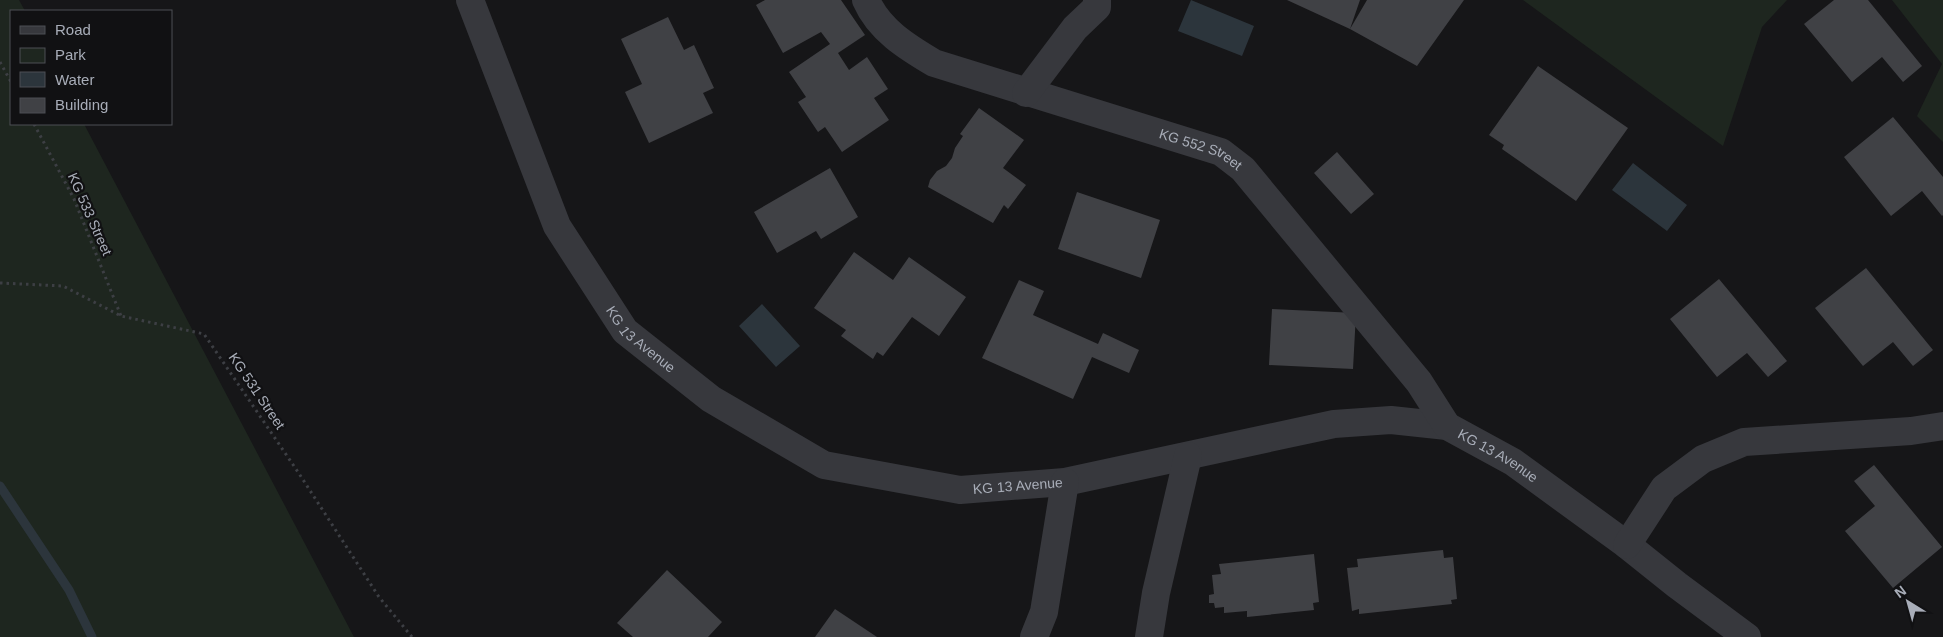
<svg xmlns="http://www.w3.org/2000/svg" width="1943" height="637" font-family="Helvetica,sans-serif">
	<rect width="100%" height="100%" fill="#161618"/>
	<path fill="#1e261f" d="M0 0H19L25 11H11V124H84L354 637H0Z
		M1523 0H1787L1762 27 1723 146Z
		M1892 0H1943V142L1917 116 1942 64Z"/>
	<path fill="#2c353c" d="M1191 0 1254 26 1242 56 1178 31Z
		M1633 163 1687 205 1667 231 1612 190Z
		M762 304 800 346 776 367 739 326Z"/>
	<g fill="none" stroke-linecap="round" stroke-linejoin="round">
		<path stroke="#2c353c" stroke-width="9" d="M0 486 69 590 92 637"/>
	</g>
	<path fill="#404145" d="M765 0H841L865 35 838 53 849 70 867 57 888 89 874 98 889 120 842 152 825 127 818 132 798 102 806 97 789 72 830 44 821 32 783 53 756 5Z
		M1287 0H1360L1350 29Z
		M1367 0H1464L1417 66 1350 29Z
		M1834 0H1868L1922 66 1903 82 1882 57 1852 82 1804 24Z
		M668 17 684 50 694 45 714 88 703 93 713 113 649 143 625 92 642 84 621 39Z
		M1538 66 1628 128 1576 201 1502 149 1504 145 1489 135Z
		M979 108 1024 140 1003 168 1026 185 1008 209 1004 205 993 223 928 187 930 180 937 171 946 166 952 158 955 148 963 136 960 134Z
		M1893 117 1943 177V215L1942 216 1922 191 1891 216 1844 157Z
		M1337 152 1374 194 1351 214 1314 173Z
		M830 168 858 217 821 239 816 231 777 253 754 212Z
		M1077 192 1160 220 1141 278 1058 249Z
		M854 252 893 280 909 257 966 297 939 336 912 317 883 356 877 352 873 359 841 336 846 330 814 308Z
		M1866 268 1933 350 1913 366 1893 342 1863 366 1815 308Z
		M1719 279 1787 361 1768 377 1747 353 1717 377 1670 319Z
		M1019 280 1044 291 1033 315 1098 344 1103 333 1139 350 1129 373 1092 357 1073 399 982 358Z
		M1272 309 1356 313 1353 369 1269 365Z
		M1874 465 1942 547 1893 588 1845 531 1875 506 1854 481Z
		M1443 550 1444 558 1453 557 1457 599 1451 600 1452 604 1359 614V609L1352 611 1347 568 1358 567 1357 559Z
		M1314 554 1319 602 1313 603 1314 610 1247 617V611L1224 613V607L1215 608 1214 603H1209V595L1214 594 1212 575 1221 574 1219 564Z
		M667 570 722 622 708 637H633L617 623Z
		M835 609 877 637H815Z"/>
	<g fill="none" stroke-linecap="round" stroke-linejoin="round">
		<path stroke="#3d3f44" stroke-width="3" stroke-dasharray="2.5 4" stroke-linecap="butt" d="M0 62 11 82
			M34 124 74 199 121 316
			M0 283 63 286 121 316 204 334 298 472 379 597 412 637"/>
		<g stroke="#37383d" stroke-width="28">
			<path id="s1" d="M470 0 557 226 625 331 711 399 824 465 960 490 1065 482 1334 424 1391 420 1447 426 1513 462 1627 545 1677 585 1747 637"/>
			<path id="s2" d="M866 0C879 30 907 47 934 63L1221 152 1243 169 1419 382 1447 426"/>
			<path d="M1026 93 1075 28 1097 7V0"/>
			<path d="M1627 545 1664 488 1703 459 1744 442 1911 431 1943 426"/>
			<path d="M1034 637 1044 612 1065 482"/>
			<path d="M1149 637 1156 593 1188 456"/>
		</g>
	</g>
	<g text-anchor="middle" stroke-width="4.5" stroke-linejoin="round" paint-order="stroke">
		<g font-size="14" fill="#a8adb8" stroke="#111113">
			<text dy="5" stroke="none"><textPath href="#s2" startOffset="375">KG 552 Street</textPath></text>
			<text transform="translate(90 214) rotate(66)" y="5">KG 533 Street</text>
			<text dy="5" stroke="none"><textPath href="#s1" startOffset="384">KG 13 Avenue</textPath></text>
			<text transform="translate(257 391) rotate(56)" y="5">KG 531 Street</text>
			<text dy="5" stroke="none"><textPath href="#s1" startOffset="1299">KG 13 Avenue</textPath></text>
			<text dy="5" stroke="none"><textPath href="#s1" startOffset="804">KG 13 Avenue</textPath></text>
		</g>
	</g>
	<rect x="10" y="10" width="162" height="115" fill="#111113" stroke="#4d4f55"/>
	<rect x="20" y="26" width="25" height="8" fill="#37383d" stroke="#4d4f55"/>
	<text x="55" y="35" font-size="15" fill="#a8adb8">Road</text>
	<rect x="20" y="48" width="25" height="15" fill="#1e261f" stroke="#4d4f55"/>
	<text x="55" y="60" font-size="15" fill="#a8adb8">Park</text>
	<rect x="20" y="72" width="25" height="15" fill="#2c353c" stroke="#4d4f55"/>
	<text x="55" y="85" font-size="15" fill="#a8adb8">Water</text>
	<rect x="20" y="98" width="25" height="15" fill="#404145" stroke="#4d4f55"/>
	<text x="55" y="110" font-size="15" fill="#a8adb8">Building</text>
	<g transform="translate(1908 602) rotate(323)" stroke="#111113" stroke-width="4" paint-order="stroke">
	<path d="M0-4L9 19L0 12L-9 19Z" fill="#a8adb8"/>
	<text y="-8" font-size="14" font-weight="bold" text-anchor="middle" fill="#a8adb8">N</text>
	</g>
</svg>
